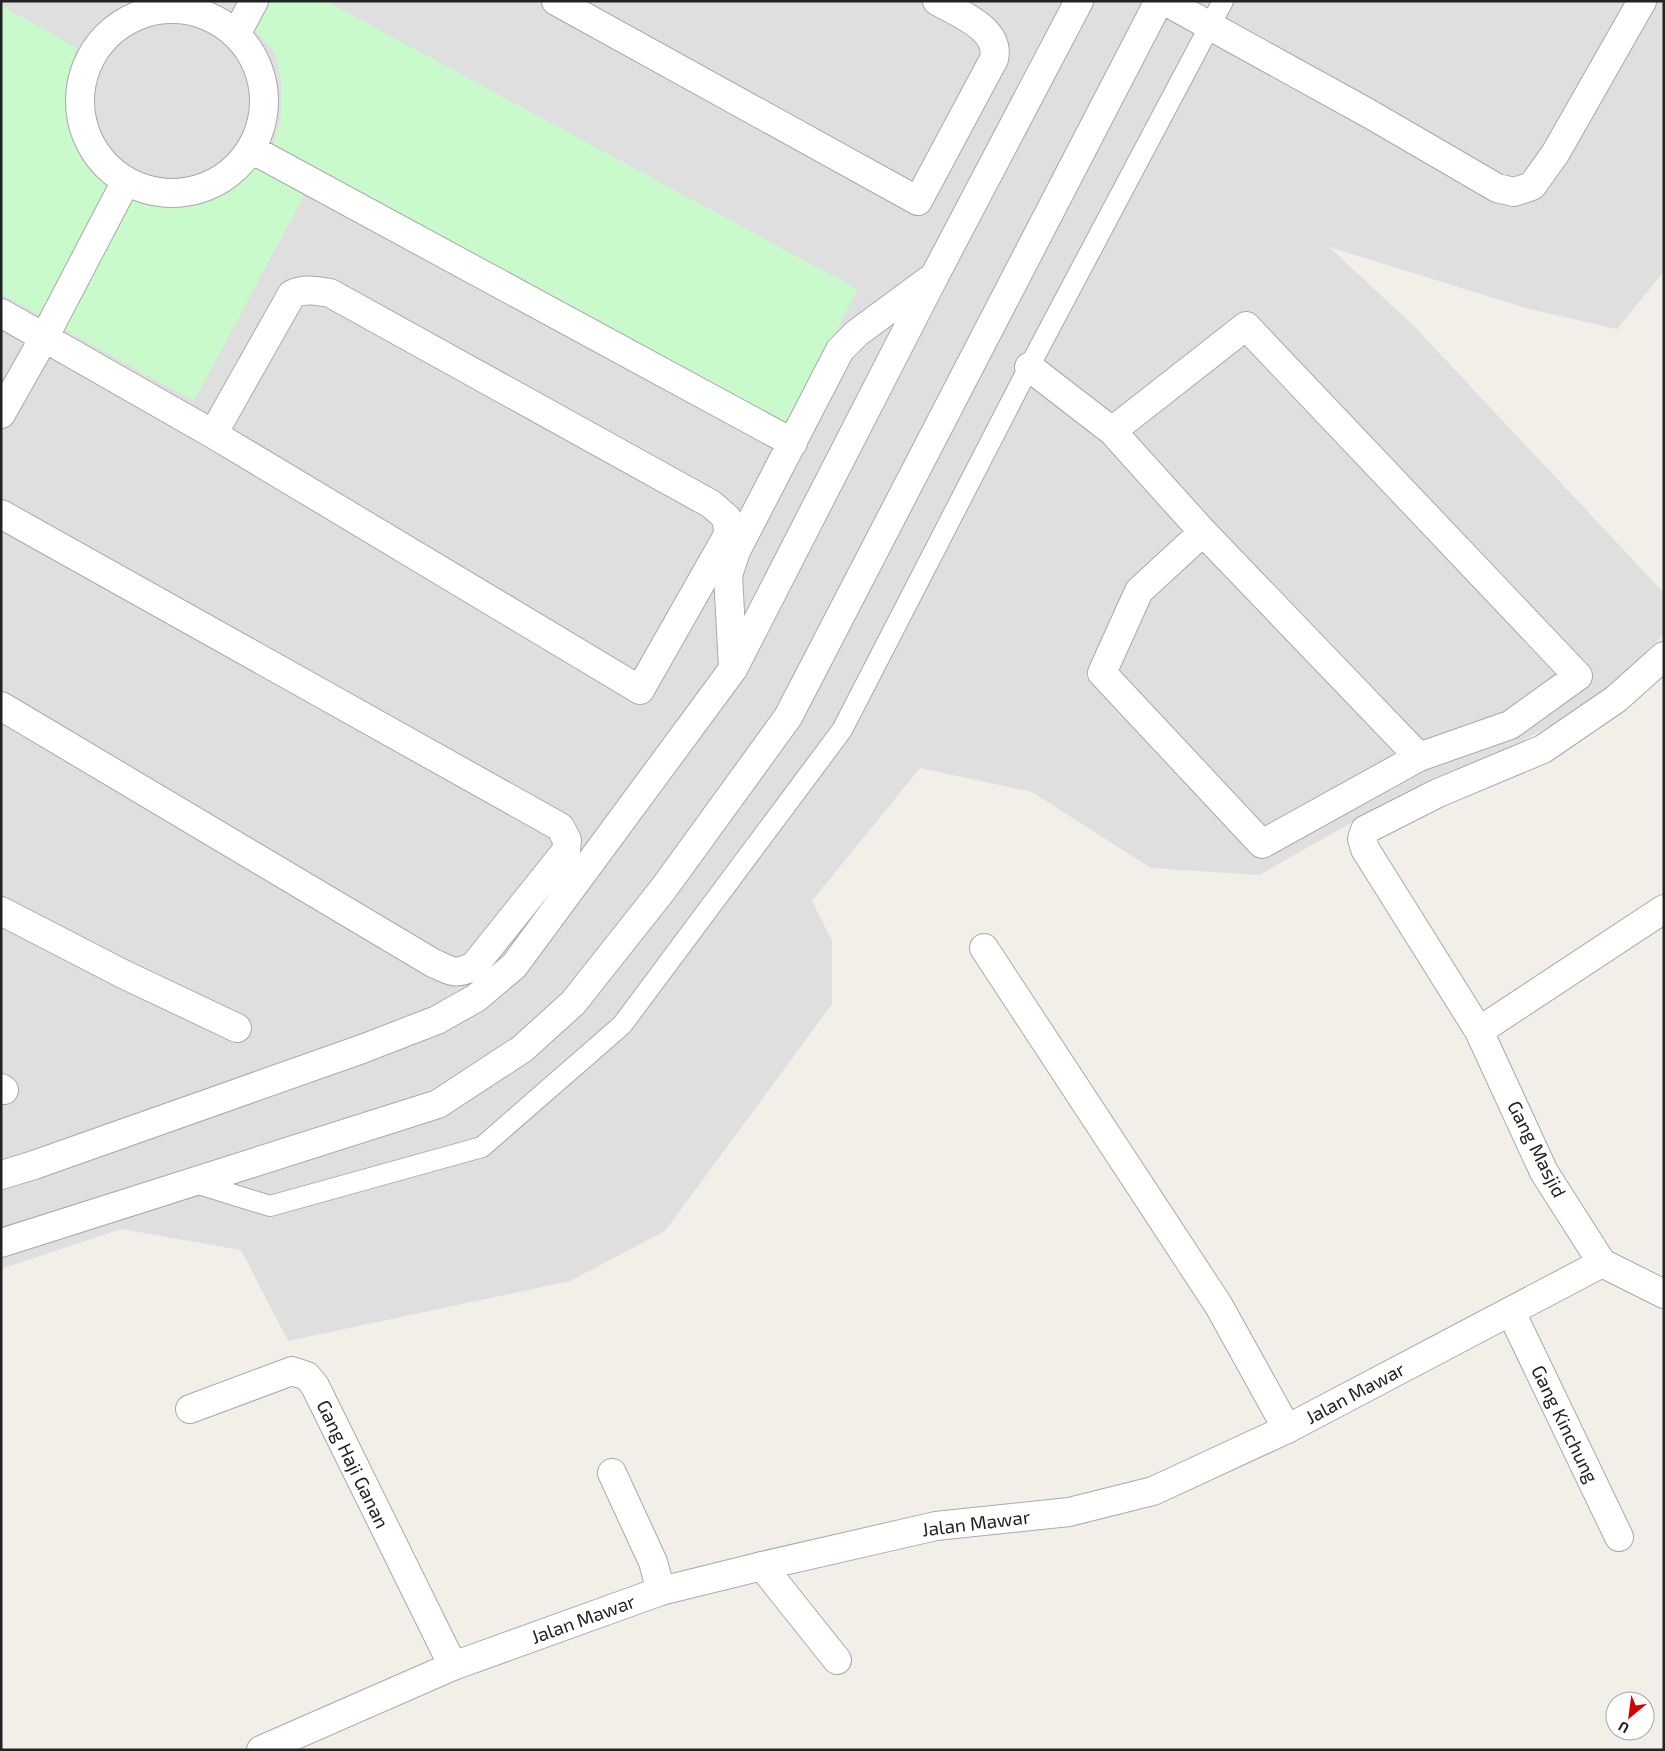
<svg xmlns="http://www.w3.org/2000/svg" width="1665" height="1751" font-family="'Exo 2',sans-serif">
	<rect width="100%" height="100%" fill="#f2efe9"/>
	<path fill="#e0dfdf" d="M1 1H1664V271L1617 329 1529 309 1329 247 1413 325 1664 593V634L1607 691 1536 734 1385 804 1259 875 1151 868 1032 792 920 768 812 901 832 941V1004L665 1231 570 1281 288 1341 241 1250 121 1229 1 1269Z"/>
	<path fill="#c8facc" d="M247 1H326L857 289 791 427 273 147 281 116V81L275 52 253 29Z
		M1 5 76 48 68 87 69 113 79 148 88 164 110 184 41 315 1 294Z
		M254 162 307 190 194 401 60 327 131 197 167 205 201 201 227 186Z"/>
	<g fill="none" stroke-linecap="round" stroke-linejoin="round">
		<defs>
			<path id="service" d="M192 1182 270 1206 482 1147 622 1025 842 730 1029 367 1223 1"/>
			<path id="minor" d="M556 1 918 201 994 59C1001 29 958 13 937 1
				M1165 1 1368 113 1497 188 1514 192 1532 186 1555 154 1642 1
				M80 101a92 92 0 1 1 184 0a92 92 0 1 1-184 0Z
				M237 33 254 1
				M251 149 793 443
				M1 313 213 434 640 690 728 535 727 518 711 504 330 293C316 291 306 288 292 294L213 434
				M1029 367 1112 431 1203 532 1419 757
				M1 414 44 338 126 181
				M1112 431 1246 326 1578 676 1510 725 1419 757 1262 844 1102 673 1139 591 1203 532
				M1 514 560 827 567 840 566 851 474 966C454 976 452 971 433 963L1 706
				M733 667 728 575 736 551 840 350 857 333 929 280
				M1 911 123 974 237 1028
				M984 948 1219 1306 1287 1429
				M1479 1031 1664 909
				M1 1088 4 1090
				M1 1175 34 1165 362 1049 437 1020 476 998 514 966 733 669 934 277 1079 1
				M1 1243 438 1104 522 1049 573 1003 664 888 788 717 1159 1
				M1602 1263 1544 1172 1479 1031 1365 849 1362 839 1365 830 1438 793 1543 749 1616 699 1664 656
				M1511 1312 1619 1537
				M190 1409 292 1371 307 1376 315 1386 453 1666
				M612 1473 653 1562 661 1591
				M762 1566 837 1660"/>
			<path id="tertiary" d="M261 1750 453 1666 661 1591 762 1566 936 1526 1069 1512 1153 1491 1287 1429 1602 1263 1664 1294"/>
		</defs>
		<use href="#service" stroke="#a9a9a9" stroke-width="22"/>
		<use href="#minor" stroke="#a9a9a9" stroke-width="30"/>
		<use href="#tertiary" stroke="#a9a9a9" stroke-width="30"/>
		<use href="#service" stroke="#fff" stroke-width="20"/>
		<use href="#minor" stroke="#fff" stroke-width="28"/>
		<use href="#tertiary" stroke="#fff" stroke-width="28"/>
	</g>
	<g text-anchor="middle" stroke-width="4" stroke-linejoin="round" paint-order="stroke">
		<g font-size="19" fill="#222" stroke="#fff">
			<text transform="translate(1537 1149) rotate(63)" y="7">Gang Masjid</text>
			<text transform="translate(1355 1393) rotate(-28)" y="7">Jalan Mawar</text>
			<text transform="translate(1565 1424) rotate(64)" y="7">Gang Kinchung</text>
			<text transform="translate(353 1464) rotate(64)" y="7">Gang Haji Ganan</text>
			<text transform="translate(976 1523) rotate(-7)" y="7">Jalan Mawar</text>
			<text transform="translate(583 1619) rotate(-20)" y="7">Jalan Mawar</text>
		</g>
	</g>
	<rect width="1665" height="1751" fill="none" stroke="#222222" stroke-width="5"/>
	<g transform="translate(1630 1716) rotate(209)"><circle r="24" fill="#ffffff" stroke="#a7a7a7"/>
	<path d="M0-4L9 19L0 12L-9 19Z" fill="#d40000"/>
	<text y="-8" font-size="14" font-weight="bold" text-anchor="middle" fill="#222222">U</text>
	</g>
</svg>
